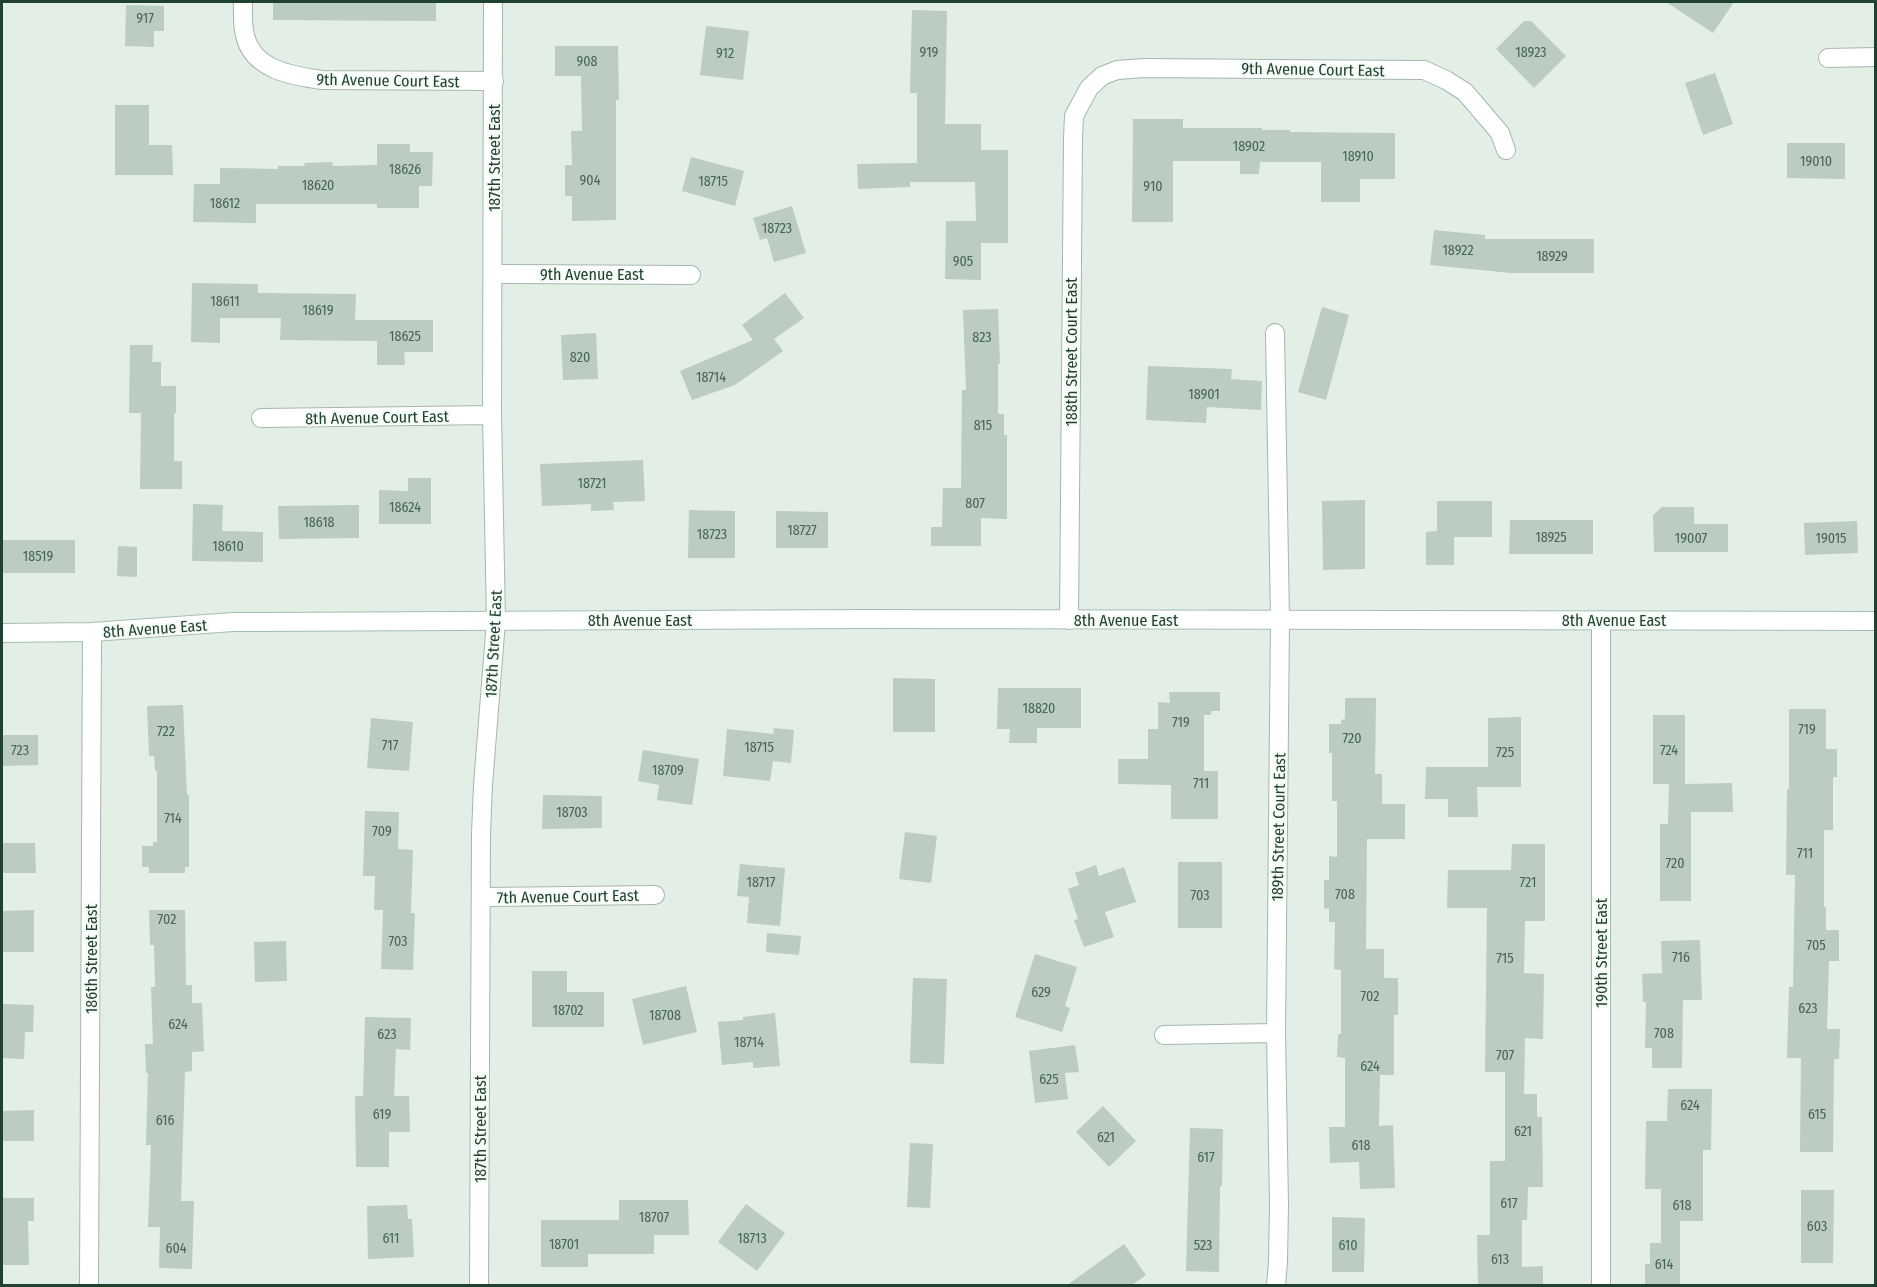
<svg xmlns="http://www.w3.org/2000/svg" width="1877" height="1287" font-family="'Fira Sans Condensed',sans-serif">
	<rect width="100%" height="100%" fill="#e3eee6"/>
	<path fill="#bbccc1" d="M273 2H436V21L273 20Z
		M1666 2H1734L1713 33Z
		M126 5 164 6V31H154V47L125 46Z
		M912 10 947 11 945 124H981V150H1008V243H981V280L945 279 946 221H976L975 182H910V187L858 189 857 164 917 163V93H910Z
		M1524 21H1531L1566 56 1534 88 1496 49Z
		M706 26 749 31 743 80 700 75Z
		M555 46H618L619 100H616V220L572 221V196H565V165H572L571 131H582L581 76H555Z
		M1715 73 1733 124 1703 135 1685 83Z
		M115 105H149V145H172L173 175H115Z
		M1133 119H1183V128H1262V130H1290V132L1395 133V179H1360V202H1321V162H1260L1259 174H1240V161H1173V222H1132Z
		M1787 143H1845V179L1787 178Z
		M377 144H410V152H433L432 186H419V208H377V204H256V223L193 222 194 184H220V168L278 169V166H305L304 163 332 162 333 166 377 165Z
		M691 157 744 171 735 206 682 191Z
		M792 206 806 253 774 262 767 238 760 240 753 218Z
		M1434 230 1485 235V239H1594V273H1511L1430 265Z
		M192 283 258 284V293L356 294 355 320H433V352H404L405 365H377V341L280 340 281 318H220V343L191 342Z
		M785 293 804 318 774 339 783 351 735 385 692 400 680 371 753 340 742 325Z
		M1322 307 1349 315 1326 400 1298 392Z
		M998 309 1000 364H998V414H1004V435H1007V519L981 518V546H931V527H942L943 488H961L962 390H966L963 310Z
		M596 333 598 379 563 380 561 335Z
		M130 345H153L152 362H161V386H176V413H174V461H182V489H140L141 413H129Z
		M1148 366 1232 369 1231 379 1262 381 1261 410 1207 407 1206 423 1146 420Z
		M643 460 645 501 613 502 614 510 591 511V504L542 506 540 464Z
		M408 478H431V524H379V490L408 491Z
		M1365 500V569L1323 570 1322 501Z
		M1437 501H1492V537H1454V565H1426V532L1437 531Z
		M193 504 223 505 222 531 263 532V562L192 561Z
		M359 505V538L279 539 278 506Z
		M1662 507H1694V524H1728V552H1654L1653 515Z
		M689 510 735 511V558H688Z
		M776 511 828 512V548H776Z
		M1510 520H1593V554H1509Z
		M1857 521 1858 553 1805 555 1804 523Z
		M2 540H75V573H2Z
		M118 546 137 547V577L117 576Z
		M893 678 935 679V732H893Z
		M998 688H1081V728H1037V743H1009L1010 729H997Z
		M1169 692H1220V711H1211V715H1204V771H1218V819H1171V785L1118 784V759H1148V729H1158V702L1170 703Z
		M1345 698H1376L1375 774H1382V804H1405V839H1367L1366 949H1384V978H1398V1015H1394V1075H1380L1379 1126 1393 1125 1395 1188 1360 1189 1359 1162 1330 1163 1329 1127H1345V1058L1337 1057 1338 1034H1341V970L1334 969 1335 922H1329V908L1324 909V880H1329V856L1337 857V801H1332V753H1329V724H1341V720L1345 719Z
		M183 705 187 795H189V867H185V873H149V867H142V846H153V842H157V771H155L154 756H149L147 706Z
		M1789 709H1826V749H1837V777H1833V830H1824V907H1826V930H1839V961H1829L1827 1029H1840L1839 1059H1834L1833 1152H1800L1801 1058H1787L1789 987H1793L1795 875H1786L1787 789H1789Z
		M1653 715H1685V784L1732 783 1733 812H1691V901H1660V824H1668L1669 784H1653Z
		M1521 717V787H1477L1478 817H1448V799H1425L1426 767H1488V718Z
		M371 718 413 722 409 771 367 768Z
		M774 728 794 730 791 763 773 761 770 781 723 776 727 729 773 734Z
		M2 735H38V765L2 766Z
		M643 750 699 759 692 805 657 800 659 785 638 781Z
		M543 795 602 796V828L542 829Z
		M365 811 399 812 398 849 413 850 411 913H415L413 970 381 969 383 910H374L375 876H363Z
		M905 832 937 836 931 883 899 879Z
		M2 843H35L36 873H2Z
		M1512 844H1545V921H1525L1524 973 1544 974 1543 1039 1525 1038 1524 1094H1537V1117H1542L1543 1187H1528L1527 1220H1522V1267L1543 1266V1286H1478L1477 1235H1490V1161H1505V1072H1485L1487 908H1447L1448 870H1511Z
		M1178 862H1222V928H1178Z
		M740 864 785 868 780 926 747 923 749 897 737 896Z
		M1096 865 1099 876 1124 867 1136 902 1105 912 1114 937 1084 947 1074 920 1078 919 1068 889 1079 885 1075 873Z
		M34 910V952H2V911Z
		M149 910H185L186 985H192V1003H202L204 1051 192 1052V1071L185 1072 181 1201H194L192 1269 159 1268 160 1227H148L151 1145H146L148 1073H146L145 1044H153L151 987H155L154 945H150Z
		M767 933 801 936 799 955 766 952Z
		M1700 940 1702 1000H1683L1682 1068H1652V1048H1645L1646 1002H1643L1642 974 1662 973 1661 941Z
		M286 941 287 981 255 982 254 942Z
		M1035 954 1077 967 1065 1006 1070 1008 1062 1032 1015 1017Z
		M532 971H567V992H604V1027H532Z
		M913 978 947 979 944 1064 910 1063Z
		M686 986 697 1032 643 1045 632 999Z
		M2 1004 34 1005 33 1032H25L24 1059 2 1058Z
		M775 1013 780 1066 753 1068V1062L722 1065 718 1022 743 1020V1017Z
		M365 1017 411 1018 410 1050 396 1049 394 1096H409L410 1132H389V1167H356L355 1096H363Z
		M1075 1045 1079 1072 1065 1073 1068 1099 1035 1103 1029 1051Z
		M1668 1089H1712L1711 1150H1703V1221H1680V1286H1645V1264H1650V1243H1661V1189H1645L1646 1121H1667Z
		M1103 1106 1136 1141 1109 1167 1076 1132Z
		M34 1110V1141H2V1111Z
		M1190 1128 1223 1129 1222 1186H1220L1219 1272 1186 1271Z
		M910 1143 933 1144 930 1208 907 1207Z
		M1801 1190H1834L1833 1263H1801Z
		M2 1198H34V1221H28L29 1265H2Z
		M619 1200H688L689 1235H654V1254H588V1267H541V1220H619Z
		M746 1204 785 1233 757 1271 718 1242Z
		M407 1205 408 1219H412L414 1257 368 1259 367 1206Z
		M1332 1217 1365 1218 1364 1272H1332Z
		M1124 1244 1146 1275 1131 1286H1066Z"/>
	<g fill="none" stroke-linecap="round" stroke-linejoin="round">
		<defs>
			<path id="street" d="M243 2C243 12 242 25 245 35 252 70 293 76 322 80L494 81
				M1828 58 1876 57
				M493 274 691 275
				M1275 333 1280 620 1276 1033 1279 1205 1278 1261 1276 1286
				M261 418 492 415
				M1069 620 1073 139 1074 116 1089 88 1102 76 1117 70 1144 68 1424 70 1446 80 1465 92 1500 133 1506 150
				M1601 620V1286
				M482 897 655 895
				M1164 1035 1276 1033
				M89 1286 92 632
				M479 1286 481 834 483 785 496 621 492 415 493 2"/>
			<path id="secondary" d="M2 633 92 632 233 622 862 619 1876 621"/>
		</defs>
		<use href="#street" stroke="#a5b7ac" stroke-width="20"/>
		<use href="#secondary" stroke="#a3beae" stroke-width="20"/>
		<use href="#street" stroke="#fff" stroke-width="18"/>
		<use href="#secondary" stroke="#fff" stroke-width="18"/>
	</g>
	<g text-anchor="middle" stroke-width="4.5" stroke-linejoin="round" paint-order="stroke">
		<g font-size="14" fill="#486454">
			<text x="145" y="23">917</text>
			<text x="929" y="57">919</text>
			<text x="1531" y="57">18923</text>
			<text x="725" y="58">912</text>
			<text x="587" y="66">908</text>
			<text x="1249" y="151">18902</text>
			<text x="1358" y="161">18910</text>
			<text x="1816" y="166">19010</text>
			<text x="405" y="174">18626</text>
			<text x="590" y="185">904</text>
			<text x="713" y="186">18715</text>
			<text x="318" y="190">18620</text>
			<text x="1153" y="191">910</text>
			<text x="225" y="208">18612</text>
			<text x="777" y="233">18723</text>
			<text x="1458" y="255">18922</text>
			<text x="1552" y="261">18929</text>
			<text x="963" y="266">905</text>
			<text x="225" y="306">18611</text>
			<text x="318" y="315">18619</text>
			<text x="405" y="341">18625</text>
			<text x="982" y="342">823</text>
			<text x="580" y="362">820</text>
			<text x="711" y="382">18714</text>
			<text x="1204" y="399">18901</text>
			<text x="983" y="430">815</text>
			<text x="592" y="488">18721</text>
			<text x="975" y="508">807</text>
			<text x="405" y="512">18624</text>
			<text x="319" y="527">18618</text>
			<text x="802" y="535">18727</text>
			<text x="712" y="539">18723</text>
			<text x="1551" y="542">18925</text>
			<text x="1691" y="543">19007</text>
			<text x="1831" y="543">19015</text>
			<text x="228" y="551">18610</text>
			<text x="38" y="561">18519</text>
			<text x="1039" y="713">18820</text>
			<text x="1181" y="727">719</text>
			<text x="1807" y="734">719</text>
			<text x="166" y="736">722</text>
			<text x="1352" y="743">720</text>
			<text x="390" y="750">717</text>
			<text x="759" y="752">18715</text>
			<text x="20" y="755">723</text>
			<text x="1669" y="755">724</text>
			<text x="1505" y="757">725</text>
			<text x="668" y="775">18709</text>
			<text x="1201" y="788">711</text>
			<text x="572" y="817">18703</text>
			<text x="173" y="823">714</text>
			<text x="382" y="836">709</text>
			<text x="1805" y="858">711</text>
			<text x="1675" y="868">720</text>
			<text x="761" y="887">18717</text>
			<text x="1528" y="887">721</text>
			<text x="1345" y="899">708</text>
			<text x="1200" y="900">703</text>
			<text x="167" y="924">702</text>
			<text x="398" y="946">703</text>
			<text x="1816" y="950">705</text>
			<text x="1681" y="962">716</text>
			<text x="1505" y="963">715</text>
			<text x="1041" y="997">629</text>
			<text x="1370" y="1001">702</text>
			<text x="1808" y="1013">623</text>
			<text x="568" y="1015">18702</text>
			<text x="665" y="1020">18708</text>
			<text x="178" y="1029">624</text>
			<text x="1664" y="1038">708</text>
			<text x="387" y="1039">623</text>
			<text x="749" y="1047">18714</text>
			<text x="1505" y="1060">707</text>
			<text x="1370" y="1071">624</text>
			<text x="1049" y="1084">625</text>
			<text x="1690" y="1110">624</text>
			<text x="382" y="1119">619</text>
			<text x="1817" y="1119">615</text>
			<text x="165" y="1125">616</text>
			<text x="1523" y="1136">621</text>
			<text x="1106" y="1142">621</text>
			<text x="1361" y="1150">618</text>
			<text x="1206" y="1162">617</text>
			<text x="1509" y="1208">617</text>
			<text x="1682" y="1210">618</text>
			<text x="654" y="1222">18707</text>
			<text x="1817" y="1231">603</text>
			<text x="391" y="1243">611</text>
			<text x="752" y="1243">18713</text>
			<text x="564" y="1249">18701</text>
			<text x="1203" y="1250">523</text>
			<text x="1348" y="1250">610</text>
			<text x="176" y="1253">604</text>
			<text x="1500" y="1264">613</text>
			<text x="1664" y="1269">614</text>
		</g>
		<g font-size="16" fill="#214130" stroke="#f4faf5">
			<text transform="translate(1313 69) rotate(1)" y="6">9th Avenue Court East</text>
			<text transform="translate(388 80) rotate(1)" y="6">9th Avenue Court East</text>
			<text transform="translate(494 158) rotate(-90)" y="6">187th Street East</text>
			<text x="592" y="280">9th Avenue East</text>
			<text transform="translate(1071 352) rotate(-90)" y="6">188th Street Court East</text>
			<text transform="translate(377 417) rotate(-1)" y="6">8th Avenue Court East</text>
			<text x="640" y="626">8th Avenue East</text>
			<text x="1126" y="626">8th Avenue East</text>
			<text x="1614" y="626">8th Avenue East</text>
			<text transform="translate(155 628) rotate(-4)" y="6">8th Avenue East</text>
			<text transform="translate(493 644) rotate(-87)" y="6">187th Street East</text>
			<text transform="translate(1278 827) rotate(-89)" y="6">189th Street Court East</text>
			<text transform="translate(568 896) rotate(-1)" y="6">7th Avenue Court East</text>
			<text transform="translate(1601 953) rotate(-90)" y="6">190th Street East</text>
			<text transform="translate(91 959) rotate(-90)" y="6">186th Street East</text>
			<text transform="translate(480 1129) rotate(-90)" y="6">187th Street East</text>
		</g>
	</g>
	<rect width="1877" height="1287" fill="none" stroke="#214130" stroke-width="6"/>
</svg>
